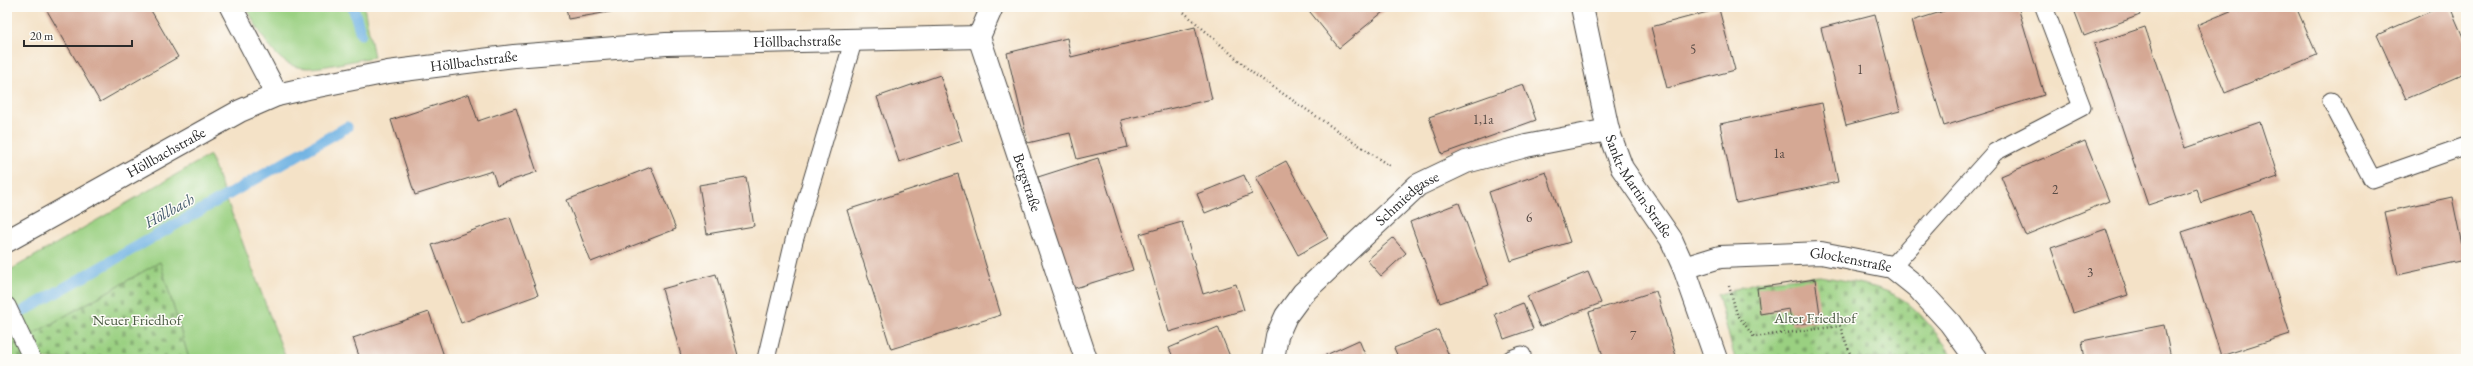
<svg xmlns="http://www.w3.org/2000/svg" width="2473" height="366" font-family="'EB Garamond',serif">
	<defs>
		<pattern id="cemetery-stones" width="16" height="16" patternUnits="userSpaceOnUse"><rect width="16" height="16" fill="#9ad081"/><path d="M2 7V4a2 2 0 0 1 4 0v3zM10 15v-3a2 2 0 0 1 4 0v3z" fill="#7ea96a"/></pattern>
	</defs>
	<rect width="100%" height="100%" fill="#fdfcf7"/>
	<filter id="ink" filterUnits="userSpaceOnUse"><feTurbulence type="fractalNoise" baseFrequency=".025" numOctaves="2"/><feDisplacementMap in="SourceGraphic" scale="8" xChannelSelector="R" yChannelSelector="G"/><feConvolveMatrix kernelMatrix="1 2 1 2 8 2 1 2 1" color-interpolation-filters="sRGB"/></filter>
	<filter id="wash" filterUnits="userSpaceOnUse"><feTurbulence type="fractalNoise" baseFrequency=".012" numOctaves="4" result="noise"/><feDisplacementMap in="SourceGraphic" scale="16" xChannelSelector="R" yChannelSelector="G"/><feGaussianBlur stdDeviation="0.9" result="paint"/><feColorMatrix in="noise" values="0 0 0 0 0 0 0 0 0 0 0 0 0 0 0 0 0 1.4 0 .05"/><feComposite in="paint" operator="in"/></filter>
	<g filter="url(#wash)">
		<rect width="100%" height="100%" fill="#f4e2c7"/>
		<path fill="#9ad081" stroke="#627e56" d="M246 7H364L374 57C295 71 287 85 246 7Z
			M210 155 286 359H189L160 262 7 349V272Z"/>
		<path fill="url(#cemetery-stones)" stroke="#627e56" d="M160 262 189 359H7V349Z
			M1820 276C1845 281 1883 285 1905 301 1925 316 1940 339 1956 359H1735L1718 295 1757 282Z"/>
		<g fill="none" stroke-linecap="round" stroke-linejoin="round">
			<path stroke="#6db1e2" stroke-width="11" d="M353 7 361 34
				M8 320 347 127"/>
		</g>
		<g id="blocks">
			<path fill="#d5a894" d="M45 7H149L178 57 100 102Z
				M566 7H633V8L568 19Z
				M1306 7H1389L1339 48Z
				M1957 7H2018L2044 95 1944 126 1912 21Z
				M2073 7H2137L2140 15 2084 36Z
				M2240 7H2296L2317 55 2225 93 2197 25Z
				M2440 7H2450L2466 44V73L2406 99 2377 35Z
				M1719 9 1735 70 1667 88 1651 27Z
				M1875 14 1900 111 1846 125 1821 28Z
				M1195 27 1212 99 1121 120 1128 147 1077 159 1070 133 1028 143 1007 53 1067 38 1071 57Z
				M2145 27 2185 148 2260 122 2278 177 2201 203 2196 189 2148 205 2094 44Z
				M940 75 962 141 899 162 877 97Z
				M1523 84 1536 120 1442 154 1429 117Z
				M469 94 478 121 516 108 537 172 497 185 492 171 415 195 391 120Z
				M1822 103 1838 182 1736 203 1720 124Z
				M2085 141 2109 201 2026 235 2001 176Z
				M1098 158 1133 270 1072 289 1038 177Z
				M1286 161 1328 238 1298 255 1256 177Z
				M651 167 676 229 591 262 567 200Z
				M1546 172 1570 242 1511 261 1489 192Z
				M958 174 1001 315 891 349 847 210Z
				M1244 175 1252 194 1205 213 1197 194Z
				M746 177 754 226 707 234 699 185Z
				M2452 197 2465 260 2398 275 2384 212Z
				M1459 203 1489 285 1440 303 1410 222Z
				M2251 210 2290 334 2221 356 2182 232Z
				M510 217 538 295 461 323 432 245Z
				M1182 222 1203 294 1236 284 1244 310 1169 332 1140 234Z
				M2106 229 2128 295 2073 313 2051 248Z
				M1393 238 1406 253 1381 276 1367 260Z
				M1588 272 1601 303 1540 327 1527 296Z
				M716 274 739 359H682L662 289Z
				M1815 279 1821 321 1792 325 1789 309 1760 314 1757 288Z
				M1656 291 1677 359H1604L1589 312Z
				M1523 303 1533 329 1504 339 1495 314Z
				M429 312 444 356 437 359H360L353 338Z
				M2164 325 2171 358 2085 359 2082 341Z
				M1218 327 1231 359H1174L1169 348Z
				M1438 330 1450 358 1399 359 1394 348Z
				M1359 340 1367 359H1317Z"/>
		</g>
	</g>
	<g filter="url(#ink)">
		<use href="#blocks" fill-opacity="0" stroke="#494642" stroke-width="1"/>
		<g fill="none" stroke-linecap="round" stroke-linejoin="round">
			<defs>
				<path id="service" d="M2331 101 2372 179 2466 146
					M1892 267 1995 152 2082 107 2044 7
					M7 306 32 359
					M766 359 794 241 853 42
					M1511 359 1522 355"/>
				<g id="minor">
					<path d="M231 7 277 95"/>
					<path id="s1" d="M992 7 979 37 1086 359"/>
					<path id="s2" d="M1582 7 1608 130 1622 168 1671 239 1684 268 1716 359"/>
					<path id="s3" d="M7 241 240 111 277 95 308 88 388 72 514 56 666 44 979 37"/>
					<path id="s4" d="M1684 268 1720 257 1821 253 1892 267 1917 287 1950 323 1976 359"/>
					<path id="s5" d="M1273 359 1277 336 1286 316 1303 293 1418 185 1466 162 1526 146 1608 130"/>
				</g>
			</defs>
			<use href="#service" stroke="#494642" stroke-width="19"/>
			<use href="#minor" stroke="#494642" stroke-width="24"/>
			<path stroke="#494642" stroke-width="2.5" stroke-dasharray="1 3" stroke-linecap="butt" d="M1178 7 1254 74 1391 167
				M1729 286 1737 314 1754 337 1840 326 1852 359"/>
			<use href="#service" stroke="#fff" stroke-width="17"/>
			<use href="#minor" stroke="#fff" stroke-width="22"/>
		</g>
	</g>
	<g text-anchor="middle" stroke-width="3" stroke-linejoin="round" paint-order="stroke">
		<g font-size="13" fill="#564a45">
			<text x="1693" y="54">5</text>
			<text x="1860" y="74">1</text>
			<text x="1483" y="124">1,1a</text>
			<text x="1779" y="158">1a</text>
			<text x="2055" y="194">2</text>
			<text x="1529" y="222">6</text>
			<text x="2090" y="277">3</text>
			<text x="1633" y="340">7</text>
		</g>
		<g font-size="15" fill="#2b2b2b" stroke="#fdfcf7">
			<text dy="5" stroke="none"><textPath href="#s3" startOffset="831">Höllbachstraße</textPath></text>
			<text dy="5" stroke="none"><textPath href="#s3" startOffset="507">Höllbachstraße</textPath></text>
			<text dy="5" stroke="none"><textPath href="#s3" startOffset="182">Höllbachstraße</textPath></text>
			<text dy="5" stroke="none"><textPath href="#s1" startOffset="186">Bergstraße</textPath></text>
			<text dy="5" stroke="none"><textPath href="#s2" startOffset="190">Sankt-Martin-Straße</textPath></text>
			<text dy="5" stroke="none"><textPath href="#s5" startOffset="215">Schmiedgasse</textPath></text>
			<text dy="5" stroke="none"><textPath href="#s4" startOffset="169">Glockenstraße</textPath></text>
		</g>
		<g font-size="15" fill="#4c5d45" stroke="#fdfcf7">
			<text x="1815" y="323">Alter Friedhof</text>
			<text x="137" y="325">Neuer Friedhof</text>
		</g>
		<g font-size="16" font-style="italic" fill="#425a6b" stroke="#fdfcf7">
			<text transform="translate(169 210) rotate(-29)" y="6">Höllbach</text>
		</g>
	</g>
	<rect width="2473" height="366" fill="none" stroke="#fdfcf7" stroke-width="24"/>
	<path d="M24 40v6h108v-6" fill="none" stroke="#2b2b2b" stroke-width="2"/>
	<text x="30" y="40" font-size="12" fill="#2b2b2b" stroke="#fdfcf7" stroke-width="3" paint-order="stroke">20 m</text>
</svg>
